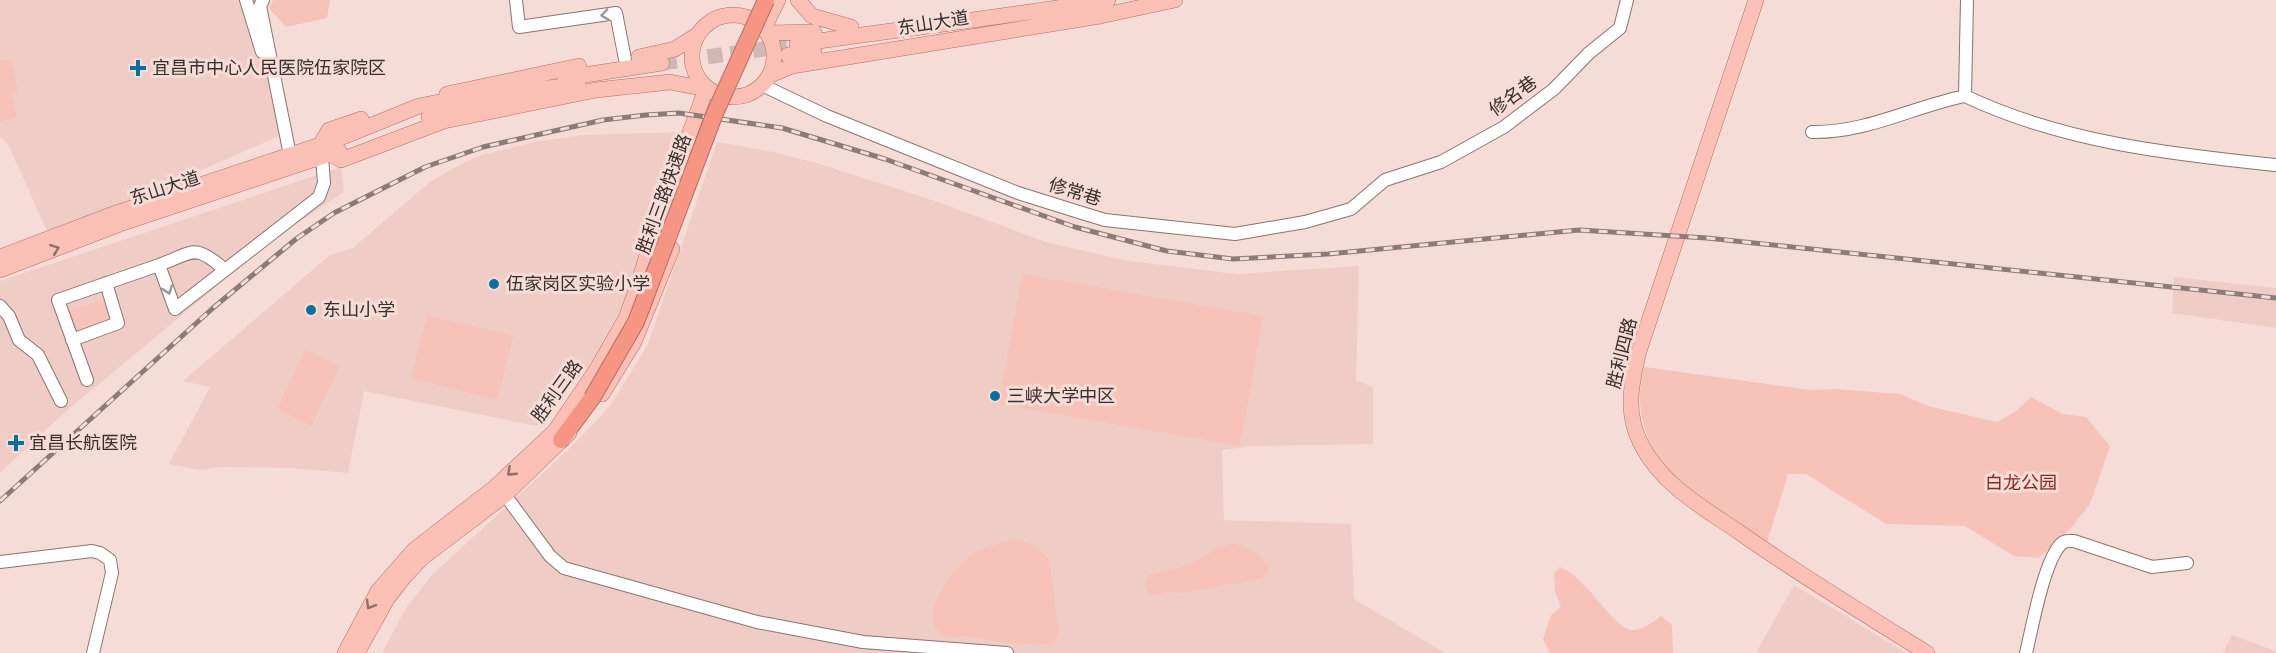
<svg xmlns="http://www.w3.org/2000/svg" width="2276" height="653" font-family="'Titillium Web','Noto Sans SC',sans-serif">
	<rect width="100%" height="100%" fill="#f6dcd7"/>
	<path fill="#efcdc6" d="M0 0H266L263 7 290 131 134 200 47 231 8 144 0 137Z
		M681 132 625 302 589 366 537 426 364 391 348 473 289 468 221 467 200 470 169 464 210 387 183 381 330 255 353 248 430 182 461 164 482 155 534 142 582 135Z
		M717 142 774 152 823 165 938 202 1046 242 1128 261 1237 274 1359 266 1356 380 1373 387V444L1256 446 1222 450 1224 520 1351 524 1354 599 1445 653H382L406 608 432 575 574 444 610 406 623 385 648 344Z
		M341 167 344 192 283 233 211 291 63 414 0 473V281Z
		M2174 277 2276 288V328L2172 313Z
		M1794 585 1826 604 1906 653H1756Z
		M2232 635 2276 651V653H2223Z"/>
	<path fill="#f7c2b8" d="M273 0H330L327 18 286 27 269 8Z
		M11 60 18 92 12 95 17 117 0 122V61Z
		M1022 274 1263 316 1240 446 999 404Z
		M106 298 115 322 75 337 66 312Z
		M427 315 513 336 497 400 411 378Z
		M306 350 340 367 311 426 277 409Z
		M1644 367 1810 390 1836 389 1901 394 1928 406 1997 422 2016 411 2031 397 2063 414 2086 417 2110 446 2090 504 2071 528 2039 558 2014 556 1965 526 1886 524 1806 474H1788L1767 543C1702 498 1621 461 1644 367Z
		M1015 539 1032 544 1049 559 1059 634 1051 645C1023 644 997 643 969 637 962 636 953 638 946 636 911 625 954 565 972 554 984 547 1000 543 1015 539Z
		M1235 543 1255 552 1269 566 1268 572 1263 578 1185 593 1168 592 1149 596 1145 586 1147 576 1192 564 1215 549Z
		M1560 567C1589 579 1612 628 1632 630 1644 630 1653 622 1661 616L1672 625 1673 653H1550L1543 639 1551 615 1561 607 1555 592 1554 573Z"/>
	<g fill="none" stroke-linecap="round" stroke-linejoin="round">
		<path stroke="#d0b9b5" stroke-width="15" stroke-dasharray="15 8" stroke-linecap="butt" d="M662 63 787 46"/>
		<defs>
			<path id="minor" d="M246 0 262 52
				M263 0 260 6 290 155
				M516 0 519 27 616 13 625 59
				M762 85 827 116 1018 193 1082 213 1105 220 1235 234 1305 222 1351 209 1385 180 1441 162 1504 127 1554 89 1589 53 1620 28 1627 0
				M1965 96 1967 0
				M1812 132C1866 133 1912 107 1965 96 2062 142 2169 154 2275 165
				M224 269C194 243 194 252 159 265L175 309 319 197 324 183 322 157
				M0 306 9 316 19 340 38 355 61 401
				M72 340 118 323 106 283
				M87 380 58 300 159 265
				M505 495 550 556 564 568 757 622 863 642 1007 653
				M0 562 92 551 100 553 110 560 112 573 93 653
				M2026 653C2032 628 2044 561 2061 544 2065 540 2069 541 2074 541L2152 567 2187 563"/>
			<path id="major" d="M798 0 812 16 851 27
				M1756 0 1639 351C1631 384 1625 413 1641 444 1662 485 1702 507 1739 532 1800 575 1864 614 1927 653
				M692 56a41 41 0 1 1 82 0a41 41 0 1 1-82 0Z
				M764 28 778 0
				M767 33 814 32
				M797 44C901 29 1005 17 1108 0
				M788 55 814 52
				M639 57 675 49 697 35
				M770 75 792 66 1100 16 1175 0
				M565 78 662 63
				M447 94 579 66
				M429 117C476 99 529 90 578 84
				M320 145 329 130 361 119
				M331 154 341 160 444 121 596 90 670 82 706 89 657 222 637 288 626 318 597 369 555 431 494 488 414 550 378 591 345 653
				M0 257 116 213 335 140 419 106 459 98
				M0 270 120 224 339 151
				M602 394 634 342 672 249
				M357 653 387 599 404 577 422 558 505 495 569 433"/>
			<path id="highway" d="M561 440 592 398"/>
		</defs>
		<use href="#minor" stroke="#8a746f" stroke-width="14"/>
		<use href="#major" stroke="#b47165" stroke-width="16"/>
		<use href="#highway" stroke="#b47165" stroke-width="18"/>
		<use href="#minor" stroke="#fff" stroke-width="12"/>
		<use href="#major" stroke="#fabfb5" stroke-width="15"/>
		<use href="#highway" stroke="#f69584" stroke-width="16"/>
		<defs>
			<path id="rail" d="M0 501 213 308 296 239 334 213 425 167 483 147 603 120 646 115 679 113 782 128 885 159 1075 227 1167 251 1233 259 1328 254 1579 230 1707 238 2276 298"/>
		</defs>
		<use href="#rail" stroke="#8c7b77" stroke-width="5"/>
		<use href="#rail" stroke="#f6dcd7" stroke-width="3" stroke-dasharray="9" stroke-linecap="butt"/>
		<defs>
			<path id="highway-bridge" d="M592 398 636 322 715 113 766 0"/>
		</defs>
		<use href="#highway-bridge" stroke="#b47165" stroke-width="18" stroke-linecap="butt"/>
		<use href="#highway-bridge" stroke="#f69584" stroke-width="16"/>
	</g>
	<defs><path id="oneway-chevron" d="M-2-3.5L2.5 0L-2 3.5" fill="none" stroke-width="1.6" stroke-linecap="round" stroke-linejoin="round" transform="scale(1.5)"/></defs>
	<g stroke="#9c9696">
		<use href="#oneway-chevron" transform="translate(605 15) rotate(172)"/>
		<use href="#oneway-chevron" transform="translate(168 290) rotate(71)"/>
	</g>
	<g stroke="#8f6f6a">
		<use href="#oneway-chevron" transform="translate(55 249) rotate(-21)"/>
		<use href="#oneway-chevron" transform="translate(511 472) rotate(137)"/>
		<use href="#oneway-chevron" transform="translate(370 605) rotate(121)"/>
	</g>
	<g fill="#0c709d" stroke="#f6dcd7" stroke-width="2">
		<path d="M135 59h6v6h6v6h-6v6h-6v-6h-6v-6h6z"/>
		<circle cx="494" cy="284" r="6"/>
		<circle cx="311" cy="310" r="6"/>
		<circle cx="995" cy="396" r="6"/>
		<path d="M13 434h6v6h6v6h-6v6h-6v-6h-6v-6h6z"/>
	</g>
	<g text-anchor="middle" stroke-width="6" stroke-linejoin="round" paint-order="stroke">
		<g font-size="18" fill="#382e2c" stroke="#f6dcd7">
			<text transform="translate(933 23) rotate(-9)" y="6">东山大道</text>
			<text transform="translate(1513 96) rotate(-36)" y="6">修名巷</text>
			<text transform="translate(165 188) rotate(-18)" y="6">东山大道</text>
			<text transform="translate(1075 192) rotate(17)" y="6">修常巷</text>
			<text transform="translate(664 194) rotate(-70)" y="6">胜利三路快速路</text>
			<text transform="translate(1622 353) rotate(-76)" y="6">胜利四路</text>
			<text transform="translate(557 391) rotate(-54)" y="6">胜利三路</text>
		</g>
		<g font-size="18" fill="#382e2c" stroke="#f6dcd7" text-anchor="start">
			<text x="152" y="74">宜昌市中心人民医院伍家院区</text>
			<text x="506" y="290">伍家岗区实验小学</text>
			<text x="323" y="316">东山小学</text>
			<text x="1007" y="402">三峡大学中区</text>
			<text x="29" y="449">宜昌长航医院</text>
		</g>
		<g font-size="18" fill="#862c1f" stroke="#f6dcd7">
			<text x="2021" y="489">白龙公园</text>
		</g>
	</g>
</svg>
